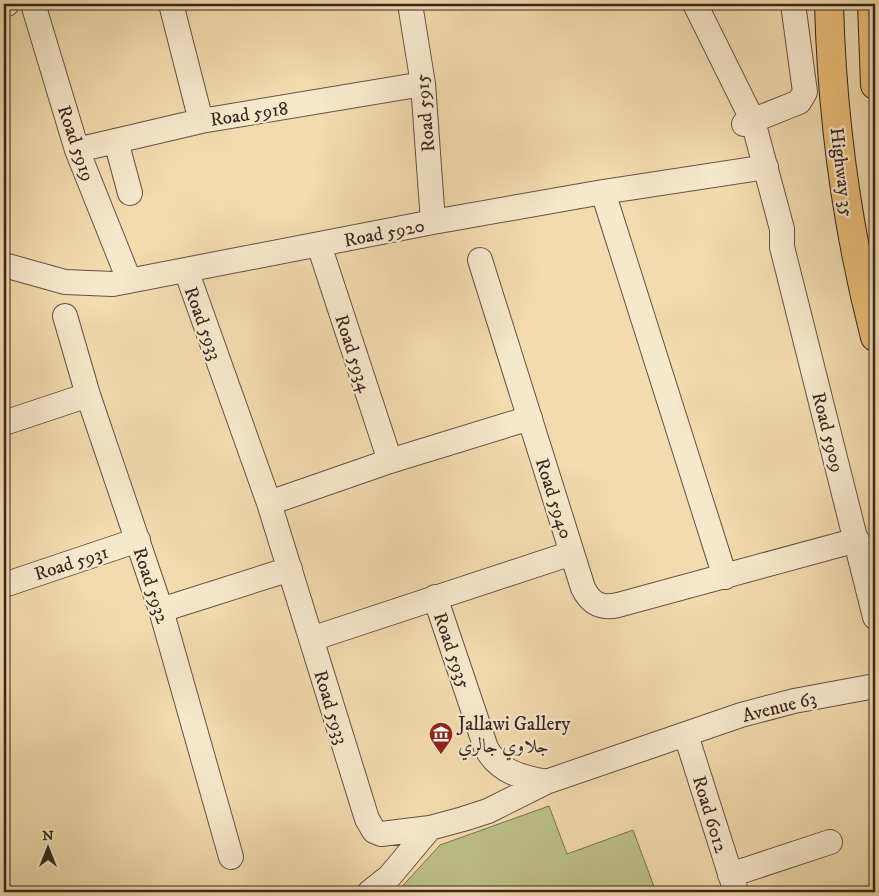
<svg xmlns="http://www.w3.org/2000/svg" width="879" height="896" font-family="'IM FELL DW Pica',Amiri,serif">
	<rect width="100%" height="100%" fill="#f1dbaf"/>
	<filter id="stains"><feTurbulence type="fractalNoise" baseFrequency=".004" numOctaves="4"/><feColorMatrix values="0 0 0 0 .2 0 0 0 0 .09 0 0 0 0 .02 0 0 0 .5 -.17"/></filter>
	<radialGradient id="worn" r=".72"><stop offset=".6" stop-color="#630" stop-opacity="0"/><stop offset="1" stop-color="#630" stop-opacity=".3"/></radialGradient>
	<path fill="#bdbf88" stroke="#7a7252" d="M549 806 567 854 633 830 656 892H397L440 845Z"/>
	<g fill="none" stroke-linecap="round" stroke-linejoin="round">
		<defs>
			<path id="minor" d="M33 4 77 150 129 280
				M171 4 201 121
				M410 4 423 84 433 222
				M695 4 753 121 782 229V247L875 617
				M4 5 7 4
				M744 124 799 102 805 92 793 4
				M116 141 130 193
				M77 150 201 121 423 84
				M603 192 725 577
				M319 245 390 461
				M480 260 583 588C591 604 601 609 618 605L857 540
				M4 265 65 282 113 284 433 222 603 192 766 167
				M186 270 269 503 367 819 374 831 381 834 430 828 463 819 488 811 546 782 741 715 794 701 875 686
				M65 316 88 395 161 610 231 857
				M4 423 88 395
				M269 503 390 461 530 418
				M4 585 138 540
				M435 597 486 748C499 772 521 777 546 782
				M161 610 290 569
				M311 639 572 553
				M686 735 736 892
				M730 875 830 842
				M370 892 389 877 430 828"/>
			<path id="major" d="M829 4C832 119 846 225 875 337
				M872 4 875 85"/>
		</defs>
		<use href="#minor" stroke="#665241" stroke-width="26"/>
		<use href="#major" stroke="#38251c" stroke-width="30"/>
		<use href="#minor" stroke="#f6e8cb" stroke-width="24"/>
		<use href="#major" stroke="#e8be78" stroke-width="28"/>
	</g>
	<defs>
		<symbol id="museum-pin" viewBox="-11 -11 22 30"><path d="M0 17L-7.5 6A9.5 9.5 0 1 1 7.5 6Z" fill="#8f2418" stroke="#f6e8cb"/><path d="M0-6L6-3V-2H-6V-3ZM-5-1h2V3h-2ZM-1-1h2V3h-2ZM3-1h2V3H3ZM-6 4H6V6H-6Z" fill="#fff"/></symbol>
	</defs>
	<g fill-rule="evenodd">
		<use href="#museum-pin" x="427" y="720" width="28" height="38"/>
	</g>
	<g text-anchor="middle" stroke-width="4.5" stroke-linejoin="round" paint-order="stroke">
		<g font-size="19" fill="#38251c" stroke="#f6e8cb">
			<text transform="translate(249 113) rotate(-9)" y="7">Road 5918</text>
			<text transform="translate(424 113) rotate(-95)" y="7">Road 5915</text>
			<text transform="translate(77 143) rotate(71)" y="7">Road 5919</text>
			<text transform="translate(843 172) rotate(83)" y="7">Highway 35</text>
			<text transform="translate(384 232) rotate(-11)" y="7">Road 5920</text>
			<text transform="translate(204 323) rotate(70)" y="7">Road 5933</text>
			<text transform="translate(354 353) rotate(72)" y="7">Road 5934</text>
			<text transform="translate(829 432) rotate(76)" y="7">Road 5909</text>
			<text transform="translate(555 498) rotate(72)" y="7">Road 5940</text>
			<text transform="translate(71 562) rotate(-18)" y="7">Road 5931</text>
			<text transform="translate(152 585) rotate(72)" y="7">Road 5932</text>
			<text transform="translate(453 650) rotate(71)" y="7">Road 5935</text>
			<text transform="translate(779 706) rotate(-14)" y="7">Avenue 63</text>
			<text transform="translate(332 707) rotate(73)" y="7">Road 5933</text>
			<text transform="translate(711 814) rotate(73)" y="7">Road 6012</text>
		</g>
		<g font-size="19" fill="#38251c" stroke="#f6e8cb" text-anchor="start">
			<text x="458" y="730">Jallawi Gallery<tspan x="458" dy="22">جلاوي جالري</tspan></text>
		</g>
	</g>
	<rect width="879" height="896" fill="none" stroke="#f1dbaf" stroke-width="20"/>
	<rect x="5" y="5" width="869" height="886" fill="none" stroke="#38251c" stroke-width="2.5"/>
	<rect x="10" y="10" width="859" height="876" fill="none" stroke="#38251c"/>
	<g transform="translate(48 848)" stroke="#f6e8cb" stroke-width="4" paint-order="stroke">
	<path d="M0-4L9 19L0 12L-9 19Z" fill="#38251c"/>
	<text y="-8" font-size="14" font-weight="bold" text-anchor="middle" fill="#38251c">N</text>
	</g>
	<rect width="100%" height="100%" filter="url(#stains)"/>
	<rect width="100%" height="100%" fill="url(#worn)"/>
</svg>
